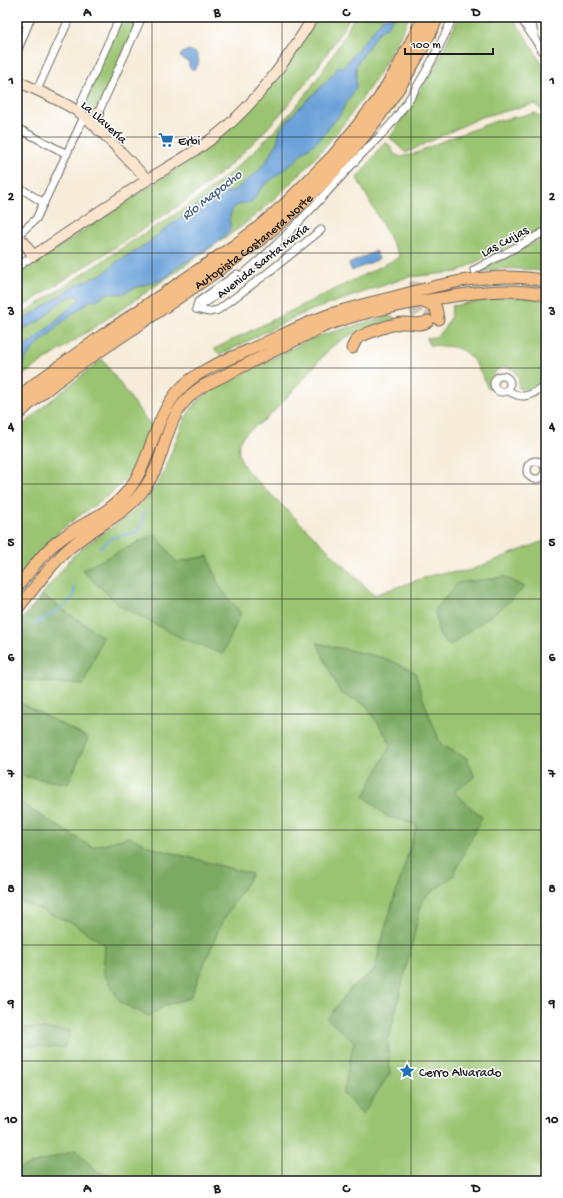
<svg xmlns="http://www.w3.org/2000/svg" width="563" height="1198" font-family="'Gochi Hand',sans-serif">
	<rect width="100%" height="100%" fill="#fff"/>
	<filter id="ink" filterUnits="userSpaceOnUse"><feTurbulence type="fractalNoise" baseFrequency=".025" numOctaves="2"/><feDisplacementMap in="SourceGraphic" scale="8" xChannelSelector="R" yChannelSelector="G"/><feConvolveMatrix kernelMatrix="1 2 1 2 8 2 1 2 1" color-interpolation-filters="sRGB"/></filter>
	<filter id="wash" filterUnits="userSpaceOnUse"><feTurbulence type="fractalNoise" baseFrequency=".012" numOctaves="4" result="noise"/><feDisplacementMap in="SourceGraphic" scale="16" xChannelSelector="R" yChannelSelector="G"/><feGaussianBlur stdDeviation="0.9" result="paint"/><feColorMatrix in="noise" values="0 0 0 0 0 0 0 0 0 0 0 0 0 0 0 0 0 1.4 0 .05"/><feComposite in="paint" operator="in"/></filter>
	<g filter="url(#wash)">
		<rect width="100%" height="100%" fill="#f6ecd9"/>
		<path fill="#9ac471" stroke="#5b7046" d="M121 17H140L95 114 90 117 86 114 84 108 89 89Z
			M318 17H350C310 86 258 145 195 194 181 205 166 213 152 223 109 252 65 279 22 307L17 302V275L207 148 292 57Z
			M354 17H409C378 84 332 146 277 196 251 222 220 241 190 262 133 302 75 340 17 379V318C55 292 93 267 131 242 147 231 164 222 180 211 251 163 317 94 354 17Z
			M459 17H511L522 31 546 70V114L535 104 481 117 406 153 390 138 436 64Z
			M535 113 546 121V226L457 272 408 277 315 309 297 316 220 355 214 349 400 257 357 178 385 142 391 147 394 154 401 157 414 154 445 140 496 121Z
			M546 237V272C530 269 512 268 496 269 489 270 484 273 477 272Z
			M520 296 546 300V383L529 390 518 388C523 359 487 362 492 387L488 389C482 375 476 359 463 351 454 345 439 346 429 345L427 338 436 337C445 328 452 320 452 306L500 297Z
			M390 316 396 319C373 326 349 332 330 348 309 372 289 397 266 419 257 426 243 432 239 444 237 454 242 463 247 471L374 595 435 574 468 571 546 540V1181H17V626L73 556 86 545 128 516 146 499 161 479 184 420 196 402 212 390 306 341 325 334Z
			M102 359 151 426C146 439 143 454 136 466 118 495 86 508 61 530 44 545 31 564 17 581V431L44 406Z"/>
		<path fill="#7baa63" stroke="#4c6340" d="M155 534 176 562 208 556 219 586 241 613 223 654 181 638 120 606 82 570Z
			M505 577 525 587 504 606 449 646 439 634 435 611 457 583Z
			M42 595 103 637 83 685 23 680 17 690V626Z
			M317 643 385 658 415 672 422 696 441 745 467 758 475 777 454 792 482 817 453 876 423 899 388 1042 390 1073 363 1114 343 1094 354 1041 327 1019 350 989 374 971 387 921 417 825 386 816 364 796 391 744 366 705 340 693Z
			M17 701 88 738 68 784 17 775Z
			M17 801 92 847 129 837 154 848 252 874 222 922 190 998 166 1005 149 1016 121 1003 103 973 105 945 74 924 17 900Z
			M17 1027 71 1031 64 1048 17 1045Z
			M76 1150 97 1172 145 1181H17V1169Z"/>
		<path fill="#6ca2d9" stroke="#445f7a" d="M384 17H394L389 25 378 33 356 65V87L339 116 318 141 303 152 295 161 261 188 252 202 240 204 233 208 229 219 231 230 214 245 177 267 169 275 161 280 137 287 121 294 107 293 98 299 90 301 56 327 50 334 38 344 27 357 17 373V353L41 334 81 298C66 290 53 311 42 319 35 324 25 328 17 332V324L75 286 104 273 118 261 145 245 169 226 208 198 218 194 231 192 237 188 257 172 267 160 277 143 280 130 296 111 323 85 335 72 338 66 343 67 346 64Z
			M189 50 196 53C200 59 200 66 193 70L189 67V62L180 57 182 53Z
			M376 251 379 259 352 271 349 264Z"/>
		<g fill="none" stroke-linecap="round" stroke-linejoin="round">
			<path stroke="#6ca2d9" stroke-width="2" d="M100 547 114 537 134 533 138 531 141 528 144 511
				M35 624C43 619 72 603 74 596 74 593 74 589 74 586"/>
		</g>
	</g>
	<g filter="url(#ink)">
		<g fill="none" stroke-linecap="round" stroke-linejoin="round">
			<path stroke="#cac2b3" stroke-width="11" stroke-dasharray="11 5.5" stroke-linecap="butt" d="M410 287C427 284 437 307 428 321
				M410 312C419 309 425 304 427 295"/>
			<defs>
				<path id="street" d="M531 18 534 35
					M17 19 28 24
					M522 20 546 56
					M17 52 31 17
					M37 90 70 17
					M78 112 83 98 120 17
					M95 116 100 109 142 17
					M17 128 67 154
					M17 186 44 203
					M17 236 36 219 84 117
					M17 267 33 256
					M474 270 546 231
					M196 309C259 269 309 212 359 157 372 143 387 131 398 115 420 85 438 51 453 17
					M196 309 209 312 218 310 265 275 321 230
					M196 309 198 302 237 274
					M494 384a8 8 0 1 1 16 0a8 8 0 1 1-16 0Z
					M507 390C524 401 529 395 546 387
					M527 470a9 9 0 1 1 18 0a9 9 0 1 1-18 0Z"/>
				<path id="secondary" d="M17 81C38 91 61 100 80 113 104 131 126 159 148 180
					M98 130 96 121 98 113
					M17 236 24 242 33 256C71 231 108 205 147 180 173 164 201 149 225 128 261 97 289 57 313 17"/>
				<path id="primary" d="M423 302 432 305 436 308 438 319
					M352 348 356 340 361 336C374 331 389 324 403 323 412 322 420 327 428 321
					M17 587C31 571 43 551 61 539 82 523 108 514 125 494 152 464 152 420 179 390 199 368 230 359 256 347 281 336 305 323 331 314 352 307 373 302 394 297 445 283 494 270 546 281
					M17 609C35 588 51 563 73 545 96 525 126 515 144 489 170 454 161 412 203 386L320 328C353 314 387 308 423 301 464 294 504 286 546 295"/>
				<g id="highway">
					<path d="M17 400 36 384 103 336 235 246 259 228 284 206 334 156 379 100 399 67 425 17"/>
					<path id="s1" d="M17 414C55 378 100 350 143 321 183 293 224 267 262 237 336 178 397 103 437 17"/>
				</g>
			</defs>
			<use href="#street" stroke="#68655e" stroke-width="9"/>
			<use href="#secondary" stroke="#68655e" stroke-width="12"/>
			<use href="#primary" stroke="#68655e" stroke-width="13"/>
			<use href="#highway" stroke="#68655e" stroke-width="15"/>
			<use href="#street" stroke="#fff" stroke-width="7"/>
			<use href="#secondary" stroke="#fbe5cf" stroke-width="10"/>
			<use href="#primary" stroke="#f5be86" stroke-width="11"/>
			<use href="#highway" stroke="#f5be86" stroke-width="13"/>
		</g>
	</g>
	<path fill="none" stroke="#1c1c1c" stroke-width="1" stroke-opacity="0.55" d="M152 17V1181M282 17V1181M411 17V1181M17 137H546M17 253H546M17 368H546M17 484H546M17 599H546M17 714H546M17 830H546M17 945H546M17 1061H546"/>
	<defs>
		<symbol id="supermarket-bare" viewBox="-9 -9 18 18"><path d="M-6-5.5h2.5l.6 2H6L4.5 2H-2.5L-4.4-4H-6ZM-1.5 3.2a1.3 1.3 0 1 0 .1 0ZM3 3.2a1.3 1.3 0 1 0 .1 0Z" fill="#1f6fb2" stroke="#fff" stroke-width="2.5" paint-order="stroke"/></symbol>
		<symbol id="sight-bare" viewBox="-9 -9 18 18"><path d="M0-6L1.8-2.2L6-1.7L2.9 1.2L3.7 5.4L0 3.3L-3.7 5.4L-2.9 1.2L-6-1.7L-1.8-2.2Z" fill="#1f6fb2" stroke="#fff" stroke-width="2.5" paint-order="stroke"/></symbol>
	</defs>
	<g fill-rule="evenodd">
		<use href="#supermarket-bare" x="155" y="129" width="22" height="22"/>
		<use href="#sight-bare" x="396" y="1060" width="22" height="22"/>
	</g>
	<g text-anchor="middle" stroke-width="3" stroke-linejoin="round" paint-order="stroke">
		<g font-size="13" fill="#1c1c1c" stroke="#fff">
			<text transform="translate(105 121) rotate(42)" y="5">La Llavería</text>
			<text dy="5" stroke="none"><textPath href="#s1" startOffset="293">Autopista Costanera Norte</textPath></text>
			<text transform="translate(504 240) rotate(-29)" y="5">Las Cuijas</text>
			<text transform="translate(262 260) rotate(-38)" y="5">Avenida Santa María</text>
		</g>
		<g font-size="13" fill="#1c1c1c" stroke="#fff" text-anchor="start">
			<text x="178" y="145">Erbi</text>
			<text x="419" y="1076">Cerro Alvarado</text>
		</g>
		<g font-size="14" font-style="italic" fill="#445f7a" stroke="#fff">
			<text transform="translate(211 194) rotate(-38)" y="5">Río Mapocho</text>
		</g>
	</g>
	<rect width="563" height="1198" fill="none" stroke="#fff" stroke-width="44"/>
	<path d="M405 48v6h88v-6" fill="none" stroke="#1c1c1c" stroke-width="2"/>
	<text x="411" y="48" font-size="12" fill="#1c1c1c" stroke="#ffffff" stroke-width="3" paint-order="stroke">100 m</text>
	<rect x="22" y="22" width="519" height="1154" fill="none" stroke="#1c1c1c" stroke-width="1.5"/>
	<g font-size="13" text-anchor="middle" font-weight="bold" fill="#1c1c1c">
		<text x="87" y="16">A</text>
		<text x="217" y="16">B</text>
		<text x="346" y="16">C</text>
		<text x="476" y="16">D</text>
		<text x="11" y="84">1</text>
		<text x="552" y="84">1</text>
		<text x="11" y="200">2</text>
		<text x="552" y="200">2</text>
		<text x="11" y="315">3</text>
		<text x="552" y="315">3</text>
		<text x="11" y="430">4</text>
		<text x="552" y="430">4</text>
		<text x="11" y="546">5</text>
		<text x="552" y="546">5</text>
		<text x="11" y="661">6</text>
		<text x="552" y="661">6</text>
		<text x="11" y="777">7</text>
		<text x="552" y="777">7</text>
		<text x="11" y="892">8</text>
		<text x="552" y="892">8</text>
		<text x="11" y="1007">9</text>
		<text x="552" y="1007">9</text>
		<text x="11" y="1123">10</text>
		<text x="552" y="1123">10</text>
		<text x="87" y="1192">A</text>
		<text x="217" y="1192">B</text>
		<text x="346" y="1192">C</text>
		<text x="476" y="1192">D</text>
	</g>
</svg>
